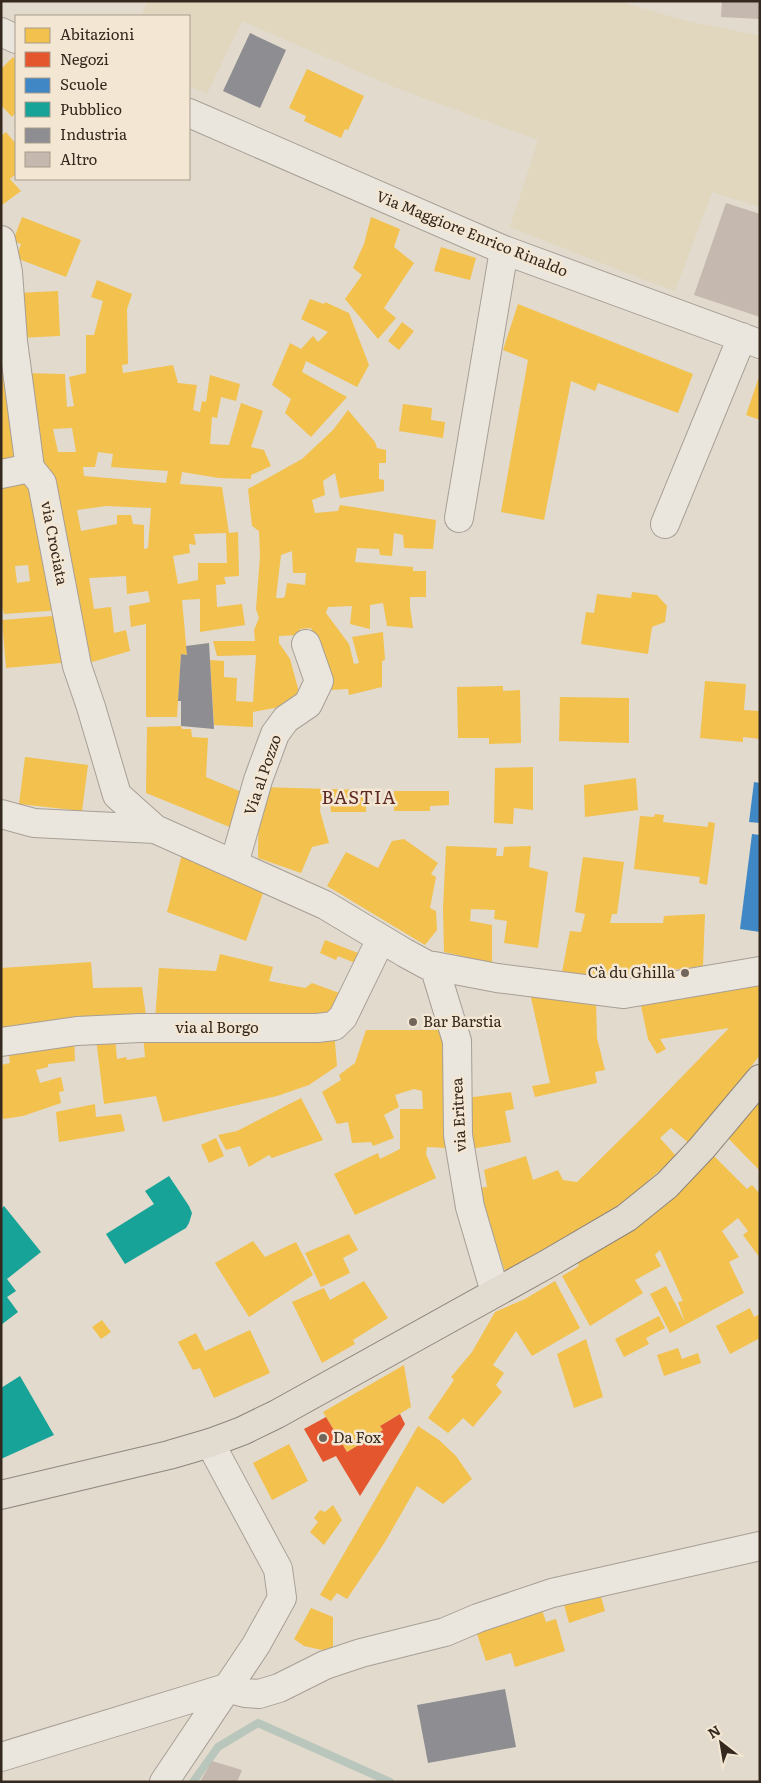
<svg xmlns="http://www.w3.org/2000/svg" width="761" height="1783" font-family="Literata,serif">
	<rect width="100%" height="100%" fill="#e2dacc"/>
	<path fill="#e0d7be" d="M148 1H617L687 21 760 36V207L712 192 675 291 650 282 510 227 538 140 399 89 242 21 207 94 189 86V16H141Z"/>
	<path fill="#f2c14e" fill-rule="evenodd" d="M13 57 16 60V112L12 117 1 105V69Z
		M307 69 364 96 348 130 345 129 341 138 304 121 306 116 289 108Z
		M6 132 16 144V174L10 179 21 191 2 205 1 134 2 135Z
		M22 217 81 240 66 277 16 258 21 244 13 241Z
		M371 217 400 229 394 247 414 263 384 308 396 318 378 339 345 299 362 275 353 268 364 244Z
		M441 247 476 258 470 280 434 271Z
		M97 280 132 294 127 309 128 364 122 365 123 373 173 365 178 383 197 385 193 410 200 412 202 401 206 402 210 375 240 384 236 401 221 397 217 418 212 417 210 444 229 445 241 403 263 411 251 447 264 450 271 466 251 475V479L219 478 182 472 180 484 222 487 229 533 238 532 239 576 224 577 226 584 216 585 217 607 242 604 245 625 200 632V599L182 600 187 655 181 654 177 717H146V624L131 627 129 606 150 602 148 591 127 594 126 576 89 578 94 609 111 607 114 633 126 630 130 651 85 664 24 373 65 374 67 407 74 406 69 377 86 373V335H94L103 301 91 297ZM72 428 76 452H58L53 429ZM98 452 113 454 111 467 168 471 166 483 84 476 83 467H95ZM106 506 151 508 148 548 144 549V525L133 524 131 515H117V524L81 531 77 510ZM226 533 227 563H198V580L178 584 173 556 190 553 189 544 196 545 194 534Z
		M58 291 60 336 19 338 17 293Z
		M310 299 324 304 325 302 349 313 369 365 357 387 306 361 302 372 347 397 311 437 285 413 291 399 272 385 290 343 301 349 313 336 318 342 328 332 301 319Z
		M518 304 693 374 678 413 598 383 595 391 571 381 544 520 501 512 528 360 503 350Z
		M402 322 414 331 399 350 388 341Z
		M1 339 23 468 1 471Z
		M759 377H760V420L746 415Z
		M403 404 432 408 431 420 445 422 443 438 399 431Z
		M348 410 375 442 377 448 386 450V463H379V479L384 480V491L340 498 335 473 323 481 325 495 312 500 315 513 338 511 340 505 436 520 433 549 404 548 403 535 394 533 392 556 380 555 379 549 357 548 355 562 413 567V571H426V597H410V607L413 628 387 626 383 603 370 605V629L350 624 352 606 328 607 326 613 349 644 354 664 359 663 352 637 383 632 385 660 382 661V687L349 695 348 689 330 690 322 659 311 628 300 629 298 635 279 636V643L290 659 302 703 253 712V727L214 725 210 660 224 661V677L237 678 236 701 253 702 256 655 217 656 213 641H255L254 630 259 618 256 609 260 556 259 531 252 526 248 489 302 459 333 430ZM292 551 293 573H306L305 585 287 583 285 596 283 598H276L281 555Z
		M1 481 35 482 62 610 4 614 1 601ZM28 565 30 581 17 583 15 566Z
		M632 592 657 595 667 606 665 622 652 627 648 654 581 644 586 612 594 613 597 594 631 598Z
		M65 615 72 662 6 668 2 620Z
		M705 681 746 684 744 710 760 711V739L743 737V742L700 738Z
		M503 686V691L520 690 521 743 489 744V738H458L457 687Z
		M560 697 629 698V743L559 741Z
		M181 726 182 729H191L192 737 208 738 206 777 251 796 237 830 146 793 147 727Z
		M25 757 88 765 82 811 19 804Z
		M533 767V810L514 808 513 824 494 823 495 768Z
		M636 778 638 810 585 817 584 785Z
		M259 787 366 790V812H331L330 800 321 801 320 811 329 843 312 847 301 873 258 858Z
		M394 791H449V805L430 806V811H394Z
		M655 814 664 815 663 822 708 827V822L715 823 707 885 699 883 700 877 634 869 640 816 654 817Z
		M404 839 438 863 431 874 436 877 430 908 436 911 437 930 425 945 327 886 346 852 378 868 392 841Z
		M446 846 497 848 496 856H503L504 847 531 846 529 867 548 872 538 948 504 943 507 921 494 919 495 910 471 909 470 921 492 925V963L444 952 443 908Z
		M182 854 267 882 246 941 167 912Z
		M583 857 624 862 617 914H612L610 923H663L664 916 705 914 703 966 613 977 562 972 570 931 581 932 585 914 575 912Z
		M325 940 363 955 360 965 338 956 336 960 320 953Z
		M220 954 273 967 269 981 305 988 312 983 342 994 333 1019 155 1020 159 968 216 971Z
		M91 962 93 988 142 987 147 1022 1 1033V968Z
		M528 984 596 1002 597 1038 605 1070 595 1072 597 1083 535 1097 532 1086 550 1083Z
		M760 985V1055L691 1145 671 1128 660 1138 676 1156 611 1214 505 1271 477 1188 487 1187 484 1170 526 1156 533 1180 558 1170 563 1180 577 1182 642 1118 729 1028 660 1039 666 1049 657 1054 648 1039 640 1001Z
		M366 1030H448L447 1148 427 1147 426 1154 436 1178 355 1215 334 1174 378 1153 380 1159 400 1149V1109H423L422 1091 414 1089 395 1095 399 1107 384 1115 394 1138 373 1146 371 1142 352 1143 348 1122 337 1124 322 1092 341 1080 339 1075 355 1063Z
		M334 1031 337 1066 309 1085 277 1096 163 1122 156 1096 104 1104 96 1038 115 1037 117 1059 126 1057 127 1060 145 1057 143 1035Z
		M74 1036 75 1061 48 1064V1067L36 1070 40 1083 61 1077 64 1091 59 1092 61 1103 23 1116 3 1119 1 1111V1065L10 1063 8 1047Z
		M511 1092 514 1109 505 1111 511 1142 471 1149 466 1098Z
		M301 1098 323 1140 272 1158 269 1155 249 1167 240 1146 226 1150 218 1135 237 1131Z
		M760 1100V1171L727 1137Z
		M95 1104 96 1117 121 1114 125 1131 59 1142 56 1112Z
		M216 1138 224 1156 209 1163 201 1145Z
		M713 1155 747 1189 752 1185 760 1194V1258L743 1235 748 1231 738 1218 722 1231 739 1257 729 1262 744 1293 670 1333 650 1294 666 1286 685 1322 678 1302 683 1301 660 1250 655 1255 661 1266 635 1280 643 1293 590 1326 562 1276 579 1266 577 1262 597 1251 594 1245Z
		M349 1234 358 1250 343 1258 350 1273 321 1287 305 1253Z
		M253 1241 265 1257 296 1242 313 1275 249 1317 215 1263Z
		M364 1281 388 1318 353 1340 355 1344 322 1363 292 1302 324 1288 330 1300Z
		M555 1281 580 1328 532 1356 516 1331 493 1365 504 1373 496 1385 502 1392 473 1427 463 1418 448 1433 428 1418 454 1380 451 1377 472 1352 495 1312 525 1299Z
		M750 1308 754 1317 760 1314V1338L730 1354 716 1326Z
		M659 1316 665 1328 646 1338 649 1344 624 1357 615 1339Z
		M102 1320 111 1332 101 1339 92 1327Z
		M250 1330 270 1373 214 1398 200 1368 193 1370 178 1342 196 1333 205 1351Z
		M586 1339 603 1397 574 1408 557 1354Z
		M678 1348 682 1359 698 1353 701 1363 664 1376 657 1355Z
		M404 1365 411 1407 380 1426 383 1430 347 1452 323 1412Z
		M418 1426 439 1440 456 1456 472 1479 443 1504 417 1486 385 1542 347 1599 337 1593 331 1601 320 1595Z
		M289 1444 308 1481 272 1500 253 1463Z
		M333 1505 342 1520 324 1545 310 1532 318 1522 314 1518 320 1510 325 1512Z
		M598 1586 605 1611 569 1623 562 1597Z
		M540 1604 546 1622 556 1619 565 1651 515 1667 511 1653 486 1661 474 1625Z
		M311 1608 333 1617V1650H322L304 1646 294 1639Z"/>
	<path fill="#e4572e" d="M400 1414 405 1424 360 1496 336 1456 323 1462 304 1429 326 1417 347 1452 383 1430 380 1426Z"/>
	<path fill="#3f88c5" d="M754 782 760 783V823L749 822Z
		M752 834 760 835V932L740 929Z"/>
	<path fill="#17a398" d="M169 1176 189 1206 192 1213 189 1223 186 1228 125 1264 106 1234 154 1204 145 1191Z
		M4 1206 41 1252 7 1279 16 1291 7 1297 18 1312 1 1325V1209Z
		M20 1376 54 1435 1 1459V1388Z"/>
	<path fill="#8d8d92" d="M250 33 286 50 260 108 223 91Z
		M209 643 214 729 181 726V701H178L181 654 187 655 186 646Z
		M505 1689 516 1747 428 1763 417 1705Z"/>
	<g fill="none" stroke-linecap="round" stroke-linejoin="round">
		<path stroke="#b8c6bc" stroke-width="8" d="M193 1782 218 1747 258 1723 390 1782"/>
	</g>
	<path fill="#c5b8ae" d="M722 1H760V19L721 17Z
		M726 203 760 214V317L694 295Z
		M212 1761 242 1770 237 1782H200Z"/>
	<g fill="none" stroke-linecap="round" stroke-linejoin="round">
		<defs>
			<path id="minor" d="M1 32 16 39
				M189 113 504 250 760 344
				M1 240 8 272 13 341 30 468 42 483 77 666 91 707 117 795 155 829
				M1 474 30 468
				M459 518 504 250
				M665 524 742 337
				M1 814 34 823 155 829 325 905 405 953 427 965 434 966 497 978 624 994 760 971
				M234 864 258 780 275 734 286 719 308 704 319 681 306 644
				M434 966 457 1041 458 1135 470 1207 495 1292
				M1 1042 77 1031 140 1028H317L334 1026 343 1017 381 939
				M1 1757 226 1688 245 1693 259 1694 279 1688 325 1665 361 1653 445 1632 478 1618 552 1593 760 1546
				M164 1782 256 1645 282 1598 278 1569 210 1443"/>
			<path id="major" d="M1 1495 169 1455 210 1443 242 1431 277 1414 549 1263 626 1218 667 1185 702 1148 760 1079"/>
		</defs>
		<use href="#minor" stroke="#a79f96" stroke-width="30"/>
		<use href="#major" stroke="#8d857c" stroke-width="30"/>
		<use href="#minor" stroke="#eae6de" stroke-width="28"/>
		<use href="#major" stroke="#e2dbd0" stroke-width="28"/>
	</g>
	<g fill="#72665c" stroke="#f3e7d3" stroke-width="2">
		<circle cx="685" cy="973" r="5"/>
		<circle cx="413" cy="1022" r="5"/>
		<circle cx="323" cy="1438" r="5"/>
	</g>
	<g text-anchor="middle" stroke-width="5" stroke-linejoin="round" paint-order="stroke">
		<g font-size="15" fill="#35281f" stroke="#f3e7d3">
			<text transform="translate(472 234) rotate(22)" y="5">Via Maggiore Enrico Rinaldo</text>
			<text transform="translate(54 543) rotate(79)" y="5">via Crociata</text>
			<text transform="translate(263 775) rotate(-71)" y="5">Via al Pozzo</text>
			<text x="217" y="1033">via al Borgo</text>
			<text transform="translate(459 1115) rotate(-93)" y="5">via Eritrea</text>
		</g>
		<g font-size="15" fill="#35281f" stroke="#f3e7d3" text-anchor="start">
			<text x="675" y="978" text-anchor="end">Cà du Ghilla</text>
			<text x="423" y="1027">Bar Barstia</text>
			<text x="333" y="1443">Da Fox</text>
		</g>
		<g font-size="18" letter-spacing="1" fill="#5e2922" stroke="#f3e7d3">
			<text x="359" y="804">BASTIA</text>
		</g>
	</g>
	<rect width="761" height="1783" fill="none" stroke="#35281f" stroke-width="5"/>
	<rect x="15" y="15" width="175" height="165" fill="#f3e7d3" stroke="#a79b8b"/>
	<rect x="25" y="28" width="25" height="15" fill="#f2c14e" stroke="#a79b8b"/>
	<text x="60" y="40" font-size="15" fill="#35281f">Abitazioni</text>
	<rect x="25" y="52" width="25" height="15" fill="#e4572e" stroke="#a79b8b"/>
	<text x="60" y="65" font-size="15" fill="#35281f">Negozi</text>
	<rect x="25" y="78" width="25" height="15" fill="#3f88c5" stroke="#a79b8b"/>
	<text x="60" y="90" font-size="15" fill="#35281f">Scuole</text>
	<rect x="25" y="102" width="25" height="15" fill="#17a398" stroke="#a79b8b"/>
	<text x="60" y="115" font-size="15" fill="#35281f">Pubblico</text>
	<rect x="25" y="128" width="25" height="15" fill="#8d8d92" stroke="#a79b8b"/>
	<text x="60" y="140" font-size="15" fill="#35281f">Industria</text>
	<rect x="25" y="152" width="25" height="15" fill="#c5b8ae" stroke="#a79b8b"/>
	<text x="60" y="165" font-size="15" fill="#35281f">Altro</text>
	<g transform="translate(721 1743) rotate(329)" stroke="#f3e7d3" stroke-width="4" paint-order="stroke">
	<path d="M0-4L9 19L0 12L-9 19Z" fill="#35281f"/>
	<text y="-8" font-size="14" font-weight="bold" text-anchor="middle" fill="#35281f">N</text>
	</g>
</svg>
